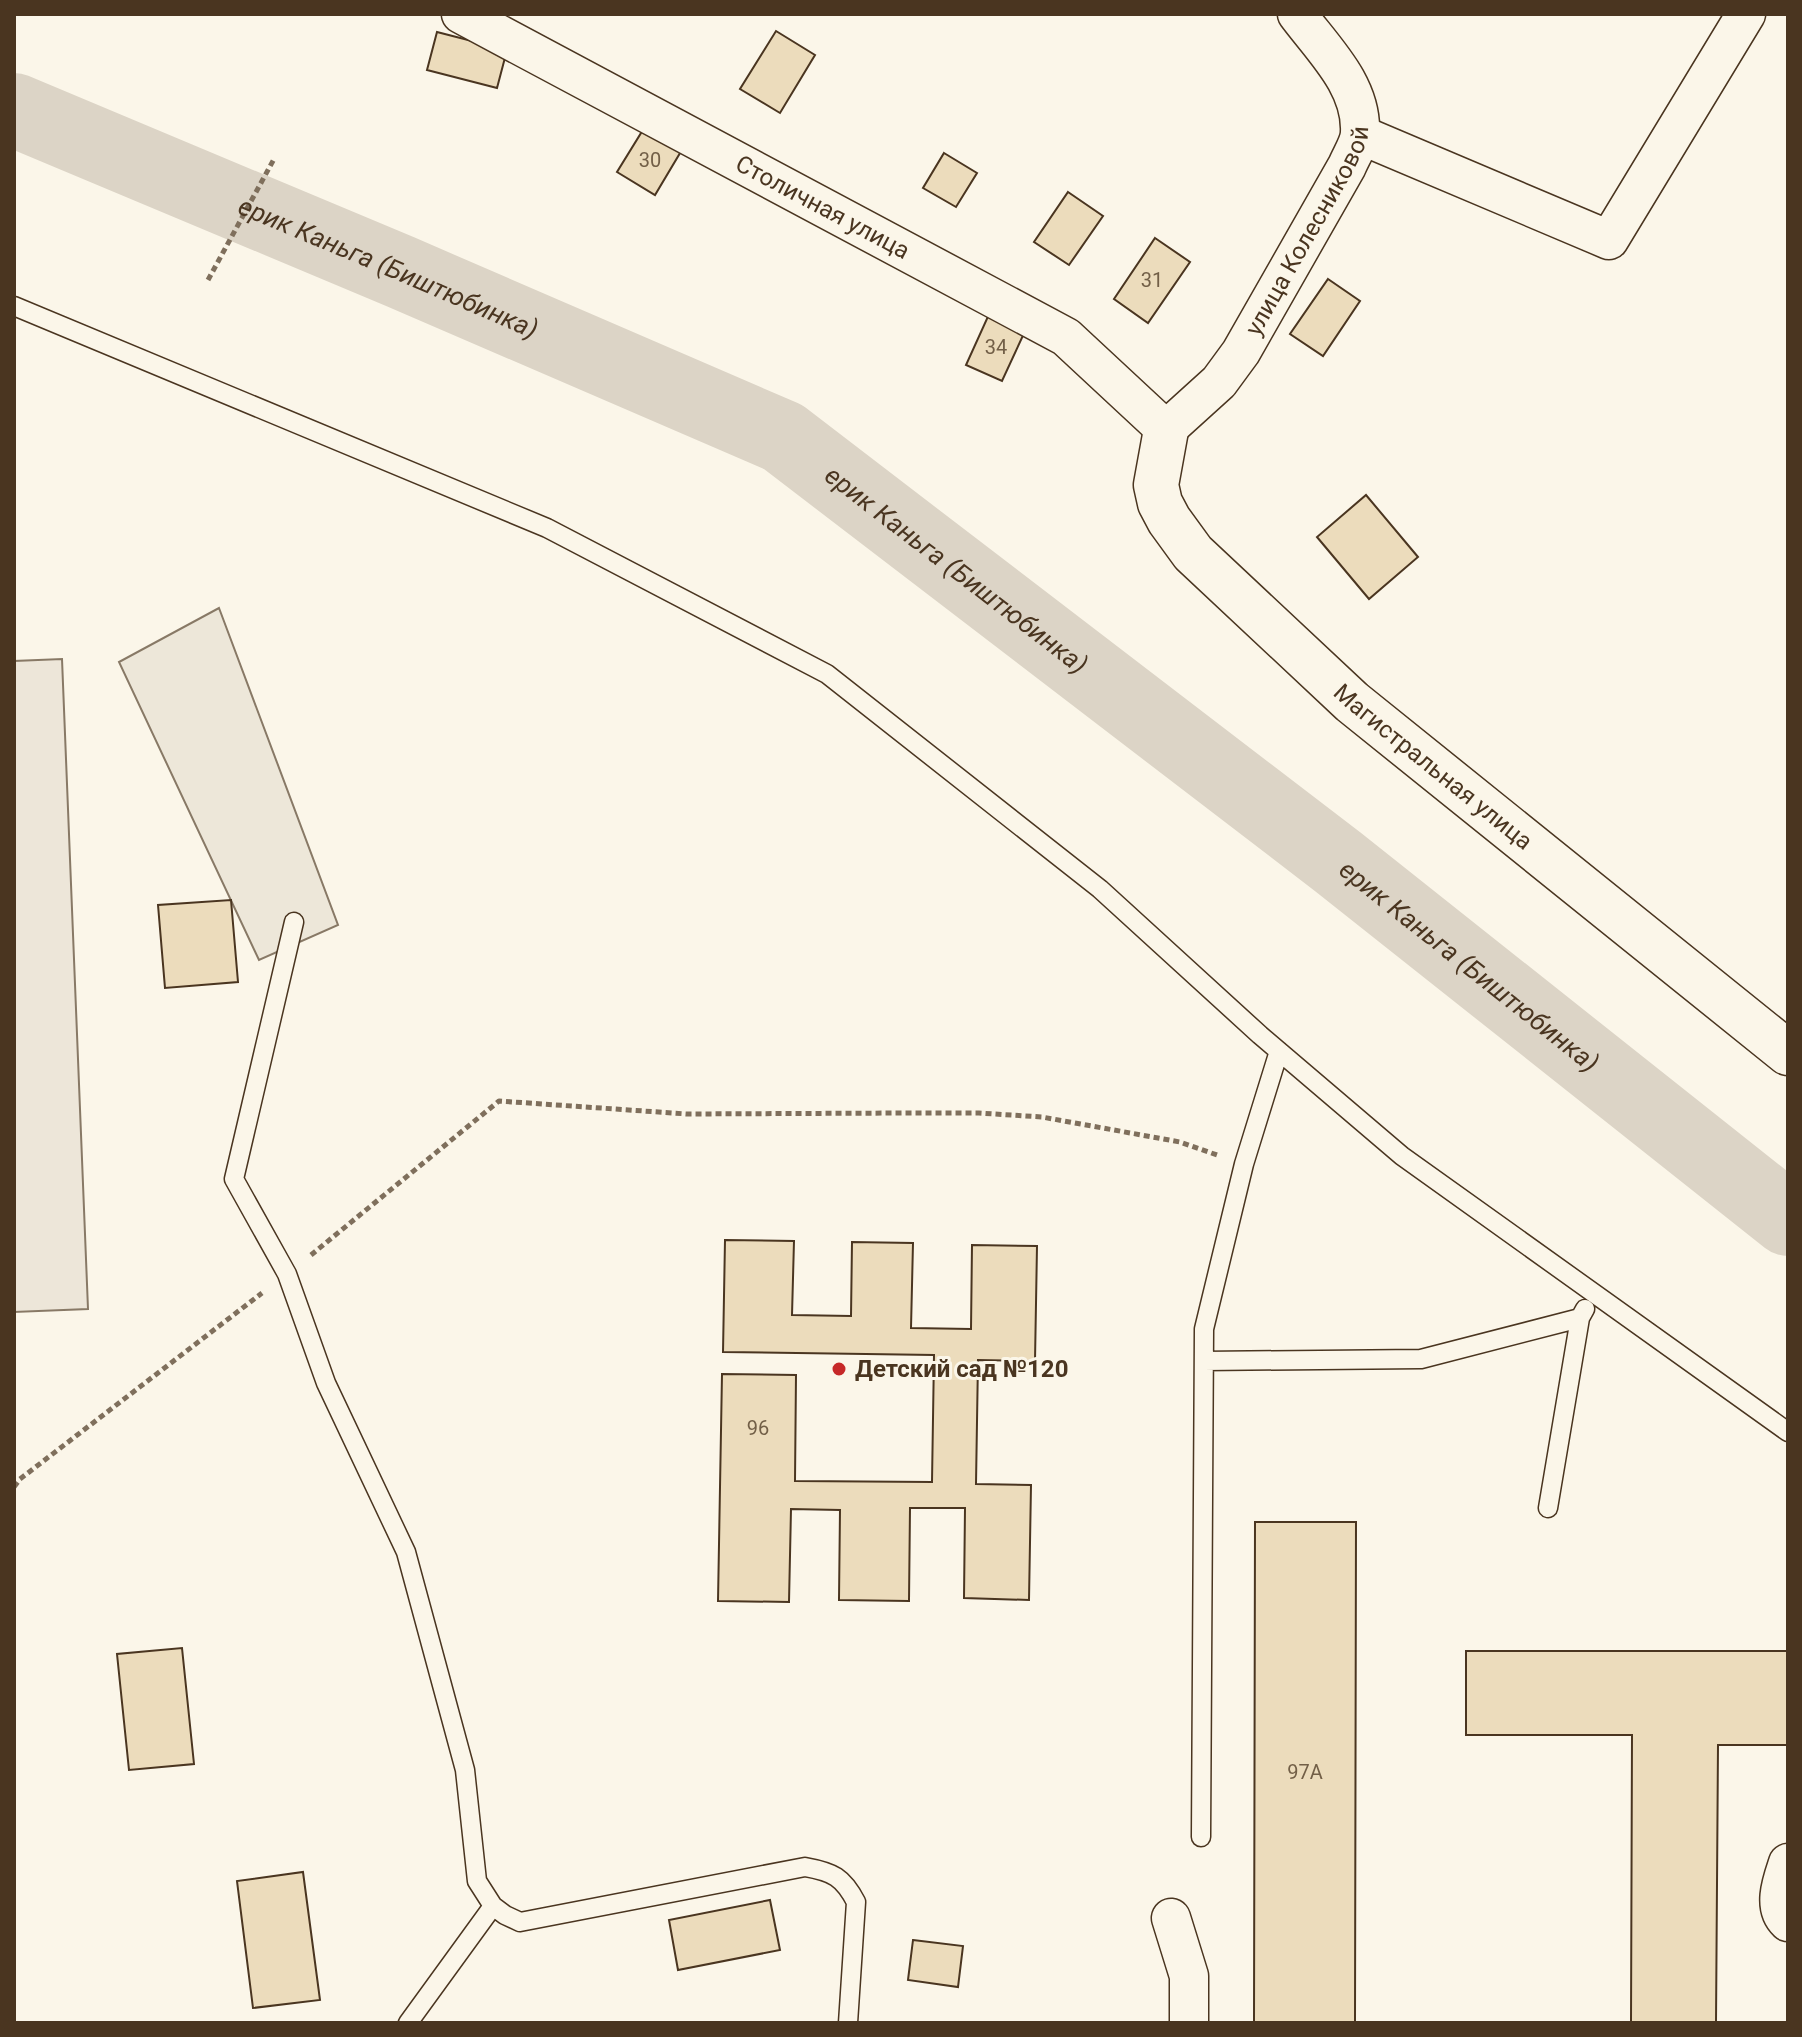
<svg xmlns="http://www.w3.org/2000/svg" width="1802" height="2037" font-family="Roboto,sans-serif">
	<rect width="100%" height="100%" fill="#fbf6e9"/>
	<path fill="#ede6d9" stroke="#887966" stroke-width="2" d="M62 659 88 1309 14 1312V661Z"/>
	<path fill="#ede7d9" stroke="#887966" stroke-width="2" d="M219 608 338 925 259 960 119 662Z"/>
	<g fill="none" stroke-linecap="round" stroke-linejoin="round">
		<path stroke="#dcd4c6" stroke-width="74" id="s1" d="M14 110 401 272 783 437 1338 862 1788 1219"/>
	</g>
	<path fill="#ecdcbc" stroke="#4a3520" stroke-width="2" d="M776 31 815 55 780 113 740 89Z
		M437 32 507 50 497 88 427 70Z
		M646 125 683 148 655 195 617 172Z
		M944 153 977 173 956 207 923 188Z
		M1068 192 1103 216 1069 265 1034 242Z
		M1155 238 1190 262 1148 323 1114 299Z
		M1328 279 1360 301 1323 356 1290 334Z
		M990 312 1026 329 1002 381 966 365Z
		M1366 495 1418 557 1369 599 1317 537Z
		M231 900 238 982 165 988 158 905Z
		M725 1240 794 1241 792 1315 851 1316 852 1242 913 1243 911 1328 971 1329 972 1245 1037 1246 1035 1361 978 1360 976 1484 1031 1485 1029 1600 964 1598 965 1508H910L909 1601 839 1600 840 1510 791 1509 789 1602 718 1601 722 1374 796 1375 795 1481 932 1482 934 1355 723 1352Z
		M1255 1522H1356L1355 2023H1254Z
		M182 1648 194 1764 129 1770 117 1654Z
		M1466 1651H1788V1745H1718L1716 2023H1631L1632 1735H1466Z
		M303 1872 320 2000 253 2008 237 1881Z
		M770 1900 780 1950 678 1970 669 1920Z
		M913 1940 963 1946 958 1987 908 1980Z"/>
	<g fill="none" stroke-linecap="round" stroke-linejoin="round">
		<defs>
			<path id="service" d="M14 306 547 528 827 674 1100 889 1260 1035 1402 1156 1788 1432
				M294 922 234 1179 287 1274 326 1383 406 1552 465 1770 477 1881 493 1906 505 1915 520 1922 805 1867C833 1872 843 1877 856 1902L848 2023
				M1204 1361 1421 1359 1580 1318
				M1548 1508 1580 1318 1585 1309
				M1201 1837 1204 1329 1244 1164 1279 1051
				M408 2023 493 1906"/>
			<g id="minor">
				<path id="s2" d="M461 14 1066 337 1166 430 1219 382 1241 352 1347 166C1351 156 1360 143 1360 132 1362 85 1323 49 1297 14"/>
				<path d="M1361 135 1609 240 1746 14"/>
				<path d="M1788 1863C1782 1881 1772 1907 1788 1922"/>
				<path d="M1171 1918 1189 1976V2023"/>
			</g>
			<g id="tertiary">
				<path id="s3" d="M1166 430 1156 485 1160 503 1169 520 1193 553 1352 702 1788 1053"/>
			</g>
		</defs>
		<use href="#service" stroke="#4a3520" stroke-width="21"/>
		<use href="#minor" stroke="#4a3520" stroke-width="41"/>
		<use href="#tertiary" stroke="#4a3520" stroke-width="47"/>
		<path stroke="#7f6f5c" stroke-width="5" stroke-dasharray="6 4" stroke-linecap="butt" d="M208 280 274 159
			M311 1255 499 1101 687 1114 907 1113H979L1042 1117 1180 1142 1217 1155
			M14 1487 20 1479 262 1293"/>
		<use href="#service" stroke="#fbf6e9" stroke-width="18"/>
		<use href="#minor" stroke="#fbf6e9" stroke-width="38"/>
		<use href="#tertiary" stroke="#fbf6e9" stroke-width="44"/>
	</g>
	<circle fill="#c62828" stroke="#fbf6e9" stroke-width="3" cx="839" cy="1369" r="8"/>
	<g text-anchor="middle" stroke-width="6" stroke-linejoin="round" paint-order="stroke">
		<g font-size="20" fill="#725f47">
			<text x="650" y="167">30</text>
			<text x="1152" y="287">31</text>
			<text x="996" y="354">34</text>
			<text x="758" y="1435">96</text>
			<text x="1305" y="1779">97А</text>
		</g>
		<g font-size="24" fill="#4a3520" stroke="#fbf6e9">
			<text dy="8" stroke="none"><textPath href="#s2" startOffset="410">Столичная улица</textPath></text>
			<text dy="8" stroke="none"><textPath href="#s2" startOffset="1070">улица Колесниковой</textPath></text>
			<text dy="8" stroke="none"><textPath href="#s3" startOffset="456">Магистральная улица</textPath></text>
		</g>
		<g font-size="24" font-weight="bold" fill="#4a3520" stroke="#fbf6e9" text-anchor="start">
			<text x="855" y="1377">Детский сад №120</text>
		</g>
		<g font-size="26" font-style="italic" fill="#4a3520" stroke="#fbf6e9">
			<text dy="9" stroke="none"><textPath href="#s1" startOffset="406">ерик Каньга (Биштюбинка)</textPath></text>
			<text dy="9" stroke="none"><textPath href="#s1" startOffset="1054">ерик Каньга (Биштюбинка)</textPath></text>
			<text dy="9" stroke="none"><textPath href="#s1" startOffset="1702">ерик Каньга (Биштюбинка)</textPath></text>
		</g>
	</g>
	<rect width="1802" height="2037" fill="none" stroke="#4a3520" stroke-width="32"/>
</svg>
